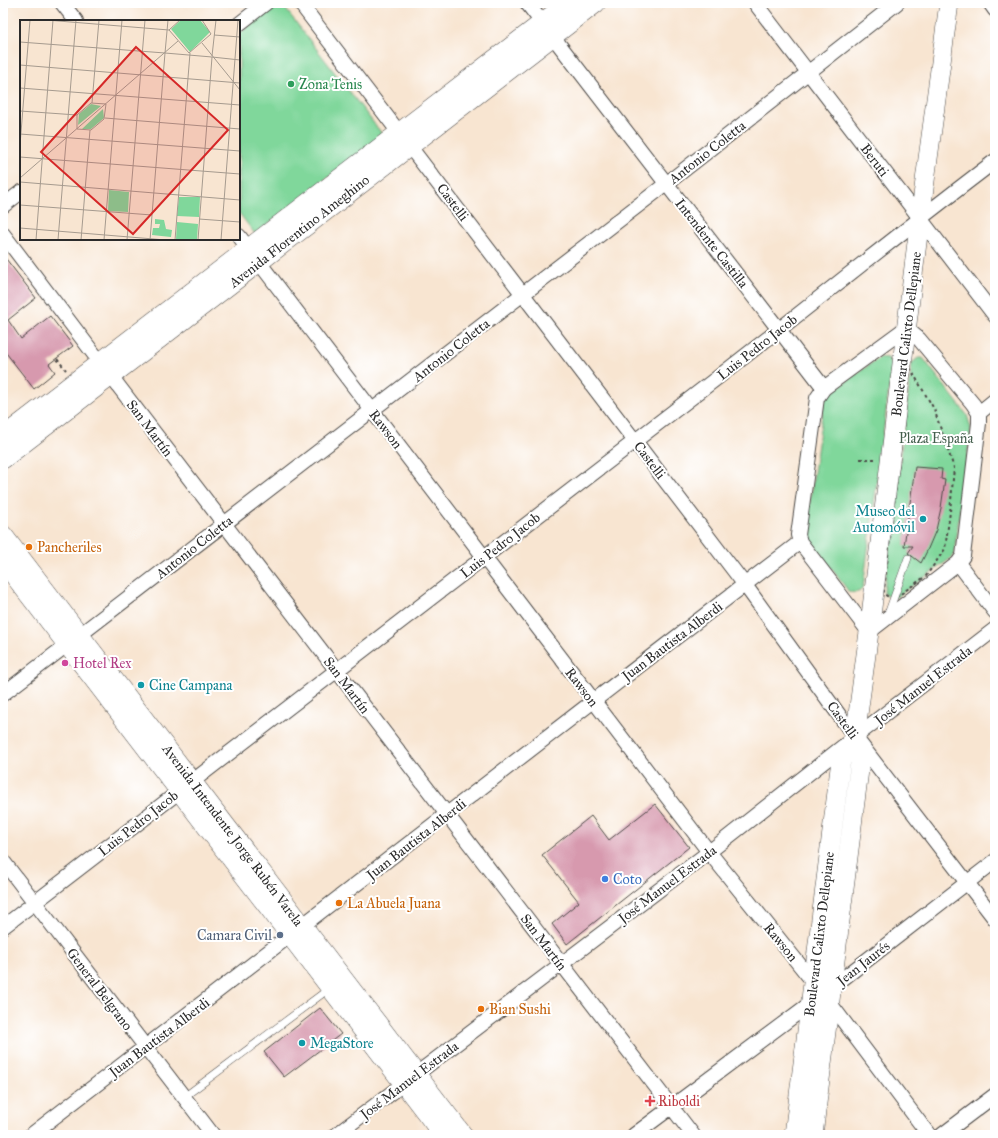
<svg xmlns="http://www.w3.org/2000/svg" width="998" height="1138" font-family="'IM FELL Great Primer',serif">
	<rect width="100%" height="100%" fill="#fff"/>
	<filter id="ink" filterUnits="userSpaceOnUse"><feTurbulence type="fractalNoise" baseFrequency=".025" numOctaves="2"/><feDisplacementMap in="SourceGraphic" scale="8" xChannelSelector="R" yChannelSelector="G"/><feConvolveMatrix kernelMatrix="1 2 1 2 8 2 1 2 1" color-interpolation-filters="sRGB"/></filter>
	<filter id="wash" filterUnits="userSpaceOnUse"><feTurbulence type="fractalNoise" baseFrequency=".012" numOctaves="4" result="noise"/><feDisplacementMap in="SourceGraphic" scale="16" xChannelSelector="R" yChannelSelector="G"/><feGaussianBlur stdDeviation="0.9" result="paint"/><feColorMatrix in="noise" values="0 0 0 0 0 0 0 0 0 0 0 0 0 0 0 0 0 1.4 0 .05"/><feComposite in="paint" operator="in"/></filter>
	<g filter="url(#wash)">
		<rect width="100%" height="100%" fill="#f8e5d1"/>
		<path fill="#80d79b" stroke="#568163" d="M277 3H281L383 135 255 234 239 213V34Z
			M880 357 888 358 892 365 863 588C859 593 856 593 849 592L808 537 806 529 824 401 829 394Z
			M918 358H923L967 415 971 428 954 554 950 559 895 598H890L884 594V590L912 363Z"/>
		<g id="blocks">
			<path fill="#d799ae" d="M3 255 36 298 8 320 21 339 50 316 73 346 49 364 55 372 34 389 3 349Z
				M915 467 942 469 941 479 945 480 941 508 936 530 927 551 921 563 908 553 913 546H904Z
				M655 804 689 847 567 944 552 924 579 902 542 855 591 816 609 840Z
				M320 1008 341 1034 284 1077 264 1052Z"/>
		</g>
	</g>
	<g filter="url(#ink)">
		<use href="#blocks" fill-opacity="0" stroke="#4a4744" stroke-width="1"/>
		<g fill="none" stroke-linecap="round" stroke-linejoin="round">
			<defs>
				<path id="lane" d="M888 614 908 558
					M184 1097 330 988"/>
				<path id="street" d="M62 3 76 21
					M300 3 745 585 855 737 995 919
					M527 3 824 388
					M755 3 995 316
					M990 3 995 10
					M239 24 266 3
					M3 206 21 192
					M3 234 100 362 693 1135
					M239 236 709 852 823 994 929 1135
					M906 328 919 339 973 404 979 413V423L963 556 958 563 869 632 800 542 798 535 817 398 824 388Z
					M979 413 995 400
					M958 563 995 612
					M3 694 666 184 897 3
					M3 861 213 1135
					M3 927C241 744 479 561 717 378 810 306 901 232 995 161
					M31 1135C288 939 543 739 800 542
					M336 1135 709 852 855 737 995 629
					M634 1135 823 994 995 861
					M942 1135 995 1095"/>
				<path id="secondary" d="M3 437 568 3
					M3 459 596 3
					M3 535 463 1135
					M3 561 443 1135
					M794 1135 841 760 855 737
					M813 1135 860 762 855 737 869 632 920 218 949 3"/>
			</defs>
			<use href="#lane" stroke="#4a4744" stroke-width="8"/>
			<use href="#street" stroke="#4a4744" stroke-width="16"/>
			<use href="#secondary" stroke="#4a4744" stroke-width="20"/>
			<path stroke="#4a4744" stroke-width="2" stroke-dasharray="3 3" stroke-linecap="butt" d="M57 359 66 370
				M910 368 934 409 954 468 950 512 945 549 926 576 895 598H890L884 594V590Z
				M860 459H875"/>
			<use href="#lane" stroke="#fff" stroke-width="7"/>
			<use href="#street" stroke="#fff" stroke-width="14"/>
			<use href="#secondary" stroke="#fff" stroke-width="19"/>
		</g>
	</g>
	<circle fill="#2e9e5b" stroke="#fff" stroke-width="1.5" cx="291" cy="84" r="4"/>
	<g fill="#0f9aa8" stroke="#fff" stroke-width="1.5">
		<circle cx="923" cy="519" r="4"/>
		<circle cx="141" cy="685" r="4"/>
		<circle cx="302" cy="1043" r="4"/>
	</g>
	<g fill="#e8710a" stroke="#fff" stroke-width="1.5">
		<circle cx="29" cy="547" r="4"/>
		<circle cx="339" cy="903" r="4"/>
		<circle cx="481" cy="1009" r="4"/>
	</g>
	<circle fill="#d1479c" stroke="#fff" stroke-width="1.5" cx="65" cy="663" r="4"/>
	<circle fill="#3f7fe0" stroke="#fff" stroke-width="1.5" cx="605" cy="879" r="4"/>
	<circle fill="#5c6f8a" stroke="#fff" stroke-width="1.5" cx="280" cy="935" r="4"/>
	<path fill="#e0444e" stroke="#fff" stroke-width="1.5" d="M648 1095h4v4h4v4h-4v4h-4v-4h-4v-4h4z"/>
	<g text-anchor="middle" stroke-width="4" stroke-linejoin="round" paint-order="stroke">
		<g font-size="14" fill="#27864d" stroke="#fff" text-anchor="start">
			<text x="299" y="89">Zona Tenis</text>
		</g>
		<g font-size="14" fill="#2b2b2b" stroke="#fff">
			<text transform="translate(707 152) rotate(-38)" y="5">Antonio Coletta</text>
			<text transform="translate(875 160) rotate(53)" y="5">Beruti</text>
			<text transform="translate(453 202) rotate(53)" y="5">Castelli</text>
			<text transform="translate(299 231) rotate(-38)" y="5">Avenida Florentino Ameghino</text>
			<text transform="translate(712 243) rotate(52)" y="5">Intendente Castilla</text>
			<text transform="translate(906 334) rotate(-83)" y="5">Boulevard Calixto Dellepiane</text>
			<text transform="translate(757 347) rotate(-38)" y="5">Luis Pedro Jacob</text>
			<text transform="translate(451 350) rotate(-38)" y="5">Antonio Coletta</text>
			<text transform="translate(150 428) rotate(53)" y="5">San Martín</text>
			<text transform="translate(386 429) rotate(53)" y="5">Rawson</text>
			<text transform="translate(650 460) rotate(53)" y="5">Castelli</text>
			<text transform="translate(500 545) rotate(-38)" y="5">Luis Pedro Jacob</text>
			<text transform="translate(194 547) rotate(-38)" y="5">Antonio Coletta</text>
			<text transform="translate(672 641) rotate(-37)" y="5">Juan Bautista Alberdi</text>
			<text transform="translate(347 685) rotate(53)" y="5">San Martín</text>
			<text transform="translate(923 685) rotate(-38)" y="5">José Manuel Estrada</text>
			<text transform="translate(582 687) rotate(53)" y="5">Rawson</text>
			<text transform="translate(843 720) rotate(54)" y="5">Castelli</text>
			<text transform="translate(138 823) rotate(-38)" y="5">Luis Pedro Jacob</text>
			<text transform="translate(233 835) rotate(53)" y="5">Avenida Intendente Jorge Rubén Varela</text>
			<text transform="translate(416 839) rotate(-38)" y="5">Juan Bautista Alberdi</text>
			<text transform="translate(667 884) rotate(-37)" y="5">José Manuel Estrada</text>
			<text transform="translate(819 934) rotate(-83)" y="5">Boulevard Calixto Dellepiane</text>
			<text transform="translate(544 942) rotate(53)" y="5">San Martín</text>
			<text transform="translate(781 942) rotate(51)" y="5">Rawson</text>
			<text transform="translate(863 963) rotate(-38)" y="5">Jean Jaurés</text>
			<text transform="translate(100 989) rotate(53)" y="5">General Belgrano</text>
			<text transform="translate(159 1037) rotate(-37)" y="5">Juan Bautista Alberdi</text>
			<text transform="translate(409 1080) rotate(-37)" y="5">José Manuel Estrada</text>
		</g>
		<g font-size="14" fill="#445f4d" stroke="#fff">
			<text x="936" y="443">Plaza España</text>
		</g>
		<g font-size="14" fill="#0d838f" stroke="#fff" text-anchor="start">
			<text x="915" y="516" text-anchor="end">Museo del<tspan x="915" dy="16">Automóvil</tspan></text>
			<text x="149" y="690">Cine Campana</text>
			<text x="310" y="1048">MegaStore</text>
		</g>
		<g font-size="14" fill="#c56008" stroke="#fff" text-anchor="start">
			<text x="37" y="552">Pancheriles</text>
			<text x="347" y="908">La Abuela Juana</text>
			<text x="489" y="1014">Bian Sushi</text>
		</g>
		<g font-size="14" fill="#b23c85" stroke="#fff" text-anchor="start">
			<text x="73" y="668">Hotel Rex</text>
		</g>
		<g font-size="14" fill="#366cbe" stroke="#fff" text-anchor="start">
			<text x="613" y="884">Coto</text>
		</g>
		<g font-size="14" fill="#4e5e75" stroke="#fff" text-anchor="end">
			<text x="272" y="940">Camara Civil</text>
		</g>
		<g font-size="14" fill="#be3a42" stroke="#fff" text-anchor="start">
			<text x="658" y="1106">Riboldi</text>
		</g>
	</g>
	<g transform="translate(20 20)">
		<rect width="220" height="220" fill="#f8e5d1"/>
		<path d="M161 0H180L190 12 170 32 151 9ZM71 84 81 86 58 105 59 94ZM83 89 84 98 71 109H62ZM89 170 109 172 108 192 88 191ZM159 177H180L179 197 157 196ZM135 199 144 200 146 209 152 210 151 217 132 215 133 208H139L140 204H135ZM157 202 178 204 177 220 156 219Z" fill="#80d79b"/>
		<path fill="none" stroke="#a69b8f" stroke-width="1" d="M26 0 149 10M148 0 145 33 192 37M160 0 149 10 169 33 191 14 182 0M194 15 220 17M0 22 145 33 130 220M182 23 220 70M192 36 196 0M0 45 220 63M0 68 220 85M71 83 86 84 84 99 71 110 57 109V95ZM72 83 79 0M0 91 57 95M85 98 220 109M0 114 220 131M0 125 10 0M0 137 220 154M0 158 158 21M0 162 220 180M0 185 132 195M179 199 220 202M0 208 146 220M16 220 33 0M38 220 56 0M61 220 70 110M84 220 102 0M107 220 125 0M155 220 170 33M178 220 192 37 220 40M201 220 218 0"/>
		<path fill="#d62828" fill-opacity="0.15" stroke="#d62828" stroke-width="2" d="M116 27 208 110 113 214 21 132Z"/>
		<rect width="220" height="220" fill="none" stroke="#2b2b2b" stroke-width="2"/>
	</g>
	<rect width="998" height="1138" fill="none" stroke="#fff" stroke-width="16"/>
</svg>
